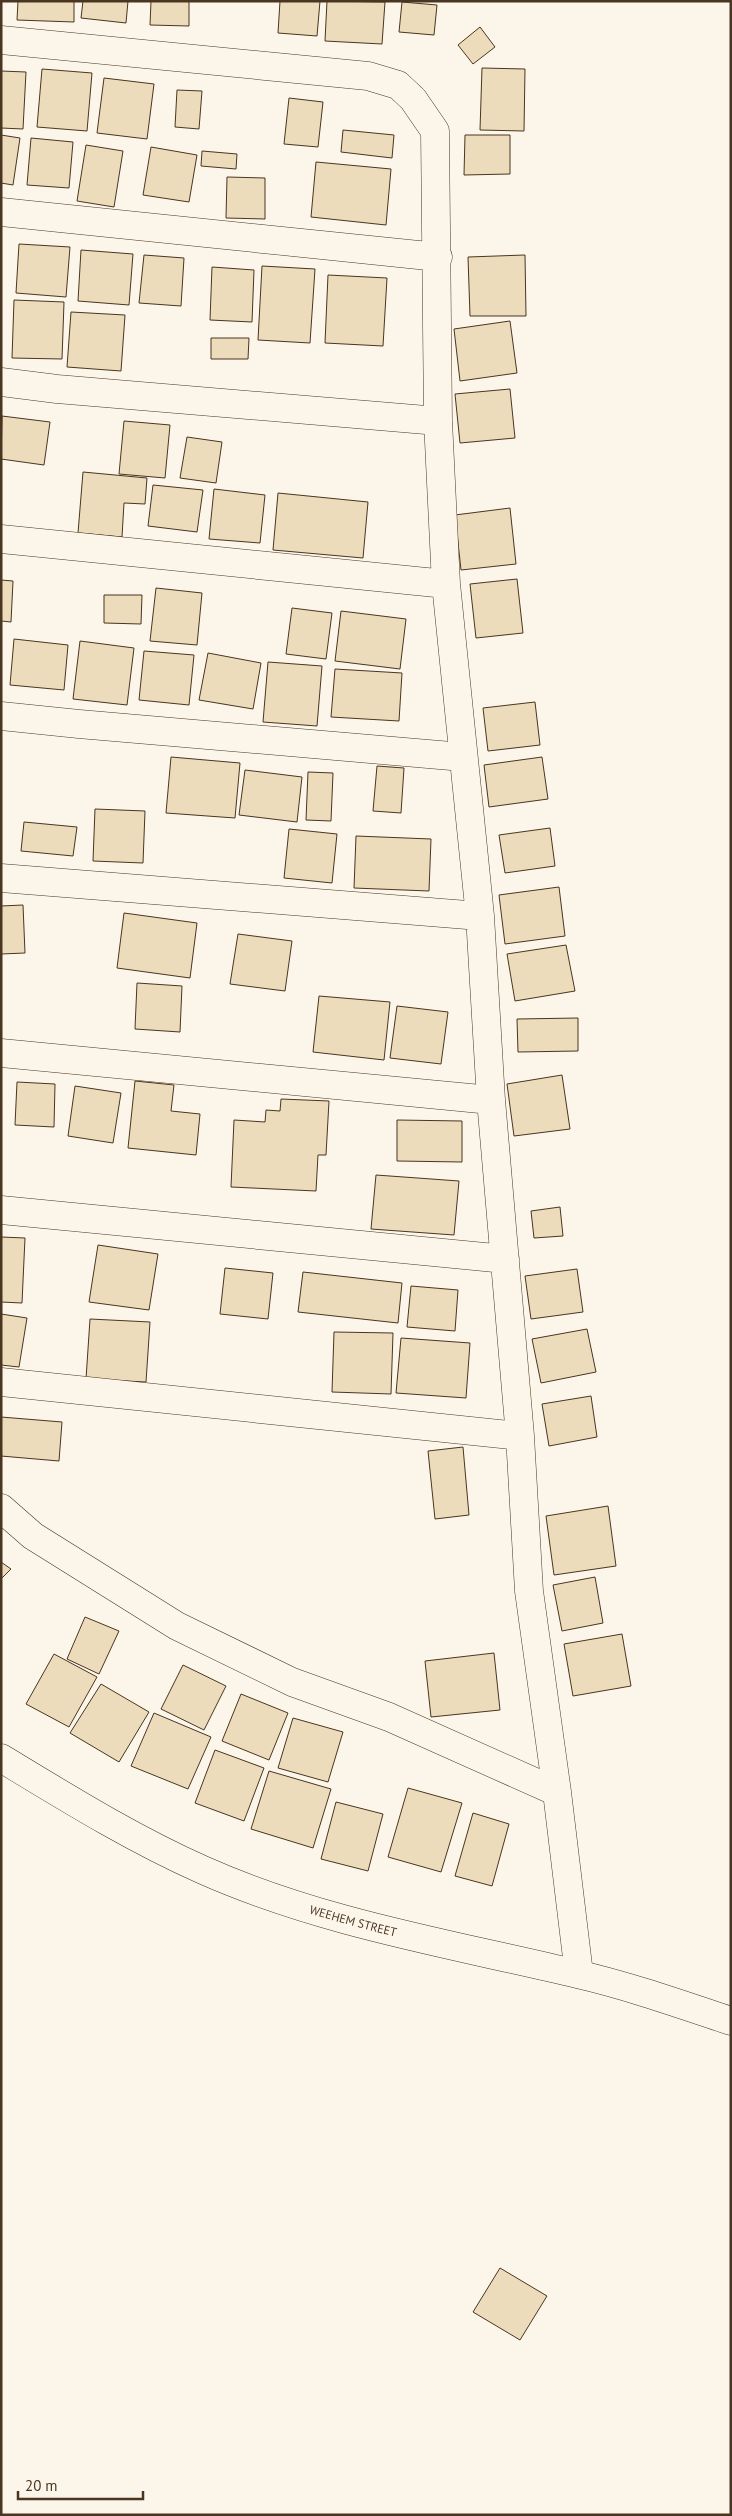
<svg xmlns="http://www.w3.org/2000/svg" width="732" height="2516" font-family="'PT Sans',sans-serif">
	<rect width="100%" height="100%" fill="#fbf6e9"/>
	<path fill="#ecdcbc" stroke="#4a3520" d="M18 1H74V22L17 20Z
		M83 1H128L126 23 81 18Z
		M151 1H189V26L150 25Z
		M280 1H320L317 36 278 33Z
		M327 1 385 2 382 44 325 41Z
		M402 2 437 5 434 35 399 32Z
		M480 27 495 47 473 64 458 45Z
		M482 68 525 69 524 131 480 130Z
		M42 69 92 73 87 131 37 127Z
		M1 71 26 72 23 129 1 128Z
		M104 78 154 84 147 139 97 133Z
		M177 90 202 91 199 129 175 127Z
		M289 98 323 102 318 147 284 144Z
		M343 130 394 135 392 158 341 152Z
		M1 135 20 138 13 185 1 183Z
		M465 135H510V174L464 175Z
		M31 138 73 142 69 188 27 185Z
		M86 145 123 151 114 207 77 201Z
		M151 147 197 155 189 202 143 195Z
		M202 151 237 154 236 169 201 166Z
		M316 162 391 169 386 225 311 217Z
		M227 177 265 178V219L226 218Z
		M19 244 70 247 66 297 16 293Z
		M81 250 133 254 129 305 78 301Z
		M144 255 184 258 181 306 139 303Z
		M525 255 526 316H470L468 257Z
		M262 266 315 269 310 343 258 340Z
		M212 267 254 270 252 322 210 320Z
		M328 275 387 278 383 346 325 343Z
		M14 300 64 302 62 359 12 358Z
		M71 312 125 315 121 371 67 367Z
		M510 321 517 373 460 381 454 329Z
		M211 338H249L248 359H211Z
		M510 389 515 438 460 443 455 394Z
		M2 416 50 422 44 465 1 459Z
		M124 421 170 425 165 478 119 474Z
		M187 437 222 442 216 483 180 478Z
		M83 472 147 478 145 504 124 503 122 537 78 533Z
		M153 485 203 490 197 532 148 526Z
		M214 489 265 495 260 543 209 539Z
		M278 493 368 502 363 558 273 550Z
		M510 508 516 564 461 570 455 515Z
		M517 579 523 633 476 638 470 584Z
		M1 580 13 581 11 622 1 621Z
		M156 588 202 593 197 645 150 641Z
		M104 595H142L141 624 104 623Z
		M292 608 332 613 326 659 286 654Z
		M341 611 406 619 400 669 335 661Z
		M14 639 68 645 64 690 10 685Z
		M80 641 134 648 127 705 73 699Z
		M144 651 194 655 189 705 139 700Z
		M208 653 261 663 253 709 199 700Z
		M268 662 322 666 317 726 263 722Z
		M335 669 402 673 399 721 331 717Z
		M535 702 540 745 488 751 483 708Z
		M171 757 240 763 235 818 166 813Z
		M542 757 548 799 489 807 484 765Z
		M377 766 404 768 401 813 373 811Z
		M245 770 302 777 297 822 239 815Z
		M308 772 333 773 331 821 306 820Z
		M95 809 145 811 143 863 93 861Z
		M24 822 77 827 73 856 21 851Z
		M550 828 555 866 505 873 499 835Z
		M289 829 337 834 332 883 284 878Z
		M356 836 431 839 429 891 354 888Z
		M559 887 565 936 505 944 499 895Z
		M23 905 25 953 1 954V906Z
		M124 913 197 923 190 978 117 968Z
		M238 934 292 941 285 991 230 984Z
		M566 945 575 991 515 1001 507 954Z
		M137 983 182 986 180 1032 135 1029Z
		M319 996 390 1002 384 1060 313 1052Z
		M397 1006 448 1012 441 1064 390 1058Z
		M578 1018V1051L518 1052 517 1019Z
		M562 1075 570 1129 514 1136 507 1084Z
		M135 1081 174 1085 171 1111 200 1114 196 1155 128 1148Z
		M17 1082 55 1084 54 1127 15 1125Z
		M75 1086 121 1093 113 1143 68 1136Z
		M281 1099 329 1101 326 1155H318L316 1191 231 1187 234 1120 265 1122 266 1110 280 1111Z
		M397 1120 462 1121V1162L397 1161Z
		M376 1175 459 1181 454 1235 371 1229Z
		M560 1207 563 1236 534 1238 531 1211Z
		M1 1237 25 1238 22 1303 1 1302Z
		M98 1245 158 1254 149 1310 89 1302Z
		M225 1268 273 1273 268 1319 220 1314Z
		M577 1269 583 1312 531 1319 525 1276Z
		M303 1272 402 1283 398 1323 298 1312Z
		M411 1286 458 1290 455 1331 407 1327Z
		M1 1314 27 1318 19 1367 1 1365Z
		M90 1319 150 1322 146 1382 86 1379Z
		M587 1329 596 1372 541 1383 532 1339Z
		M334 1332 393 1333 391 1394 332 1392Z
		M401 1338 470 1343 466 1398 396 1393Z
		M591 1396 597 1437 549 1446 542 1404Z
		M1 1417 62 1422 59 1461 1 1456Z
		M463 1447 469 1515 435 1519 428 1451Z
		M608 1506 616 1566 554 1575 546 1516Z
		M1 1562 11 1569 1 1579Z
		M595 1577 603 1623 562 1631 553 1585Z
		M85 1617 119 1631 99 1674 67 1659Z
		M622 1634 631 1686 573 1696 564 1644Z
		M494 1653 500 1710 431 1717 425 1661Z
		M54 1654 97 1677 69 1727 26 1704Z
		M183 1665 226 1686 204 1730 161 1709Z
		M101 1684 149 1712 119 1762 70 1733Z
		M241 1694 288 1713 269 1760 222 1741Z
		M154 1713 211 1737 188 1789 131 1766Z
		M293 1718 343 1732 328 1782 278 1768Z
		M215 1750 264 1768 244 1821 195 1803Z
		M269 1771 331 1789 313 1848 251 1829Z
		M408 1788 462 1803 441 1872 388 1857Z
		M336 1802 383 1814 368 1871 321 1859Z
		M473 1813 509 1824 492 1886 455 1876Z
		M500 2268 547 2296 520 2340 473 2312Z"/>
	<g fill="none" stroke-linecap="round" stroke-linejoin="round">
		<defs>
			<path id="street" d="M1 40 368 76 398 85 413 99 435 131 438 421 446 584 480 916 491 1100 520 1436 529 1591 557 1792 579 1974
				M1 212 438 257
				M1 382 57 389 438 421
				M1 539 446 584
				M1 716 79 724 463 757
				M1 878 480 916
				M1 1053 491 1100
				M1 1210 505 1259
				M1 1382 520 1436
				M1 1508 33 1536 177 1626 292 1682 389 1717 557 1792"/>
			<g id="secondary">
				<path id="s1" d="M1 1758C67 1798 133 1839 203 1870 322 1923 452 1944 577 1974 629 1986 680 2004 731 2021"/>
			</g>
		</defs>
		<use href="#street" stroke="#4a3520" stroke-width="29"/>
		<use href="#secondary" stroke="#4a3520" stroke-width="29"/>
		<use href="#street" stroke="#fbf6e9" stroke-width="28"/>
		<use href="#secondary" stroke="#fbf6e9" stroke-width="28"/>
	</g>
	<g text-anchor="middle" stroke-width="4" stroke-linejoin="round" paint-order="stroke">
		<g font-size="12" fill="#4a3520" stroke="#fbf6e9">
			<text dy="4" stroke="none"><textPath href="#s1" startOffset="390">WEEHEM STREET</textPath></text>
		</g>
	</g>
	<rect width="732" height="2516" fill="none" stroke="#4a3520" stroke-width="5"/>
	<path d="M18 2491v8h125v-8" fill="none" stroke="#4a3520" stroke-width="2.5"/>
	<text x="25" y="2491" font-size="15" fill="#4a3520" stroke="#fbf6e9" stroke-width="4" paint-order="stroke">20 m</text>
</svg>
